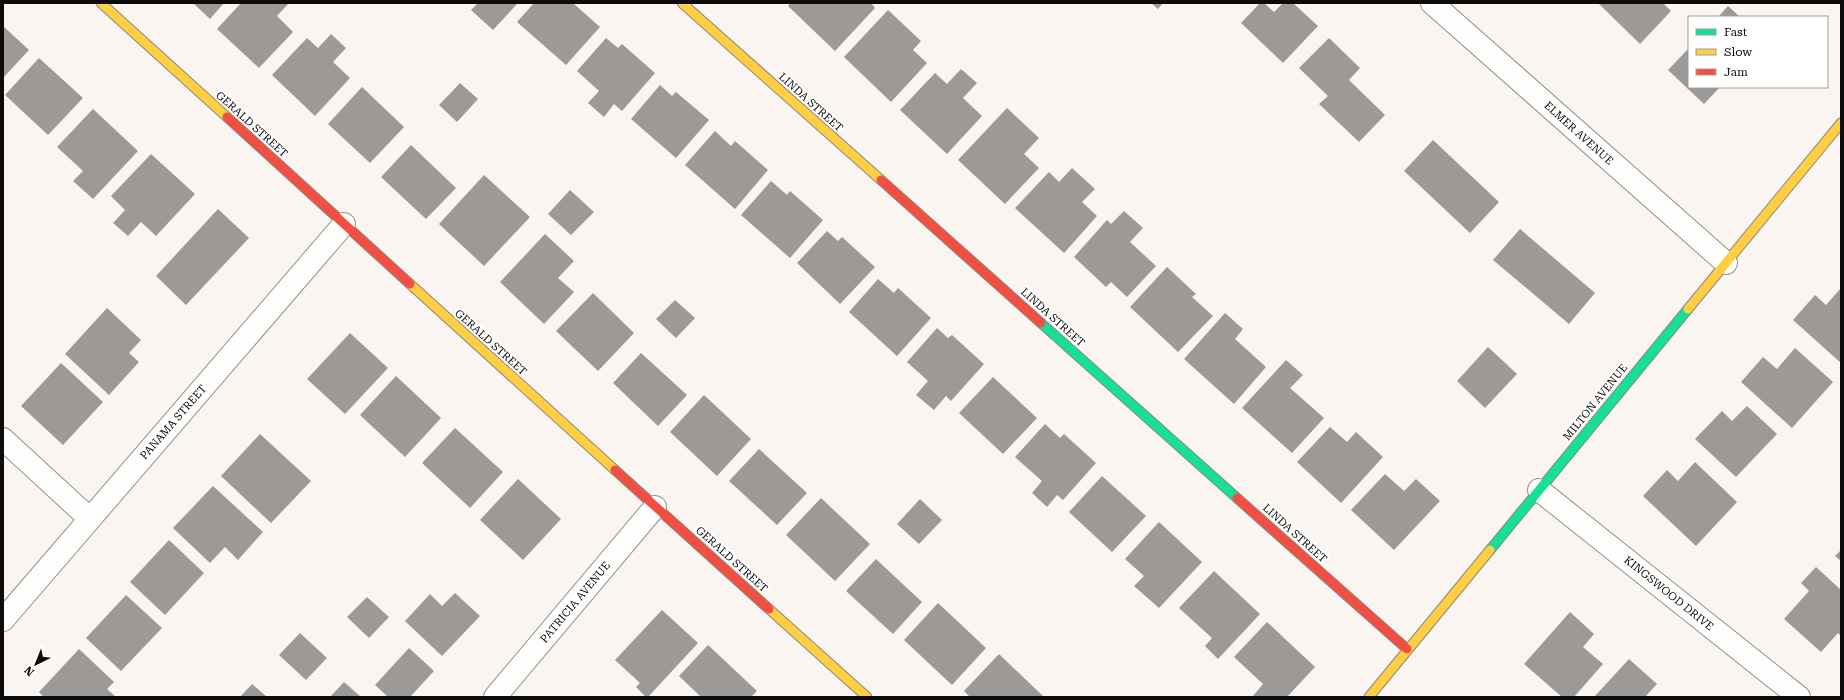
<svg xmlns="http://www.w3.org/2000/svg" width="1844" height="700" font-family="'Roboto Serif',serif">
	<rect width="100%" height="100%" fill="#faf5f0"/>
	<path fill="#9d9996" d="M193 3H224L210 19Z
		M241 3H289L277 16 293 32 259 68 217 29Z
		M478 3H518L493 30 471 10Z
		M534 3H573L600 27 566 65 517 22Z
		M791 3H871L875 8 835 51 788 6Z
		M1151 3H1163L1158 9Z
		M1260 3H1264L1274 12 1283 3H1293L1318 26 1283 63 1241 23Z
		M1598 3H1663L1671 11 1640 44Z
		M1728 6 1740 17H1718Z
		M888 10 921 41 913 50 927 63 891 102 844 57Z
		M3 26 29 50 3 78Z
		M331 34 346 48 333 62 350 78 315 116 272 75 307 38 318 48Z
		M606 38 618 48 622 44 655 73 622 111 614 104 604 117 588 103 599 91 577 71Z
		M1329 38 1360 68 1349 80 1385 115 1359 142 1319 104 1328 96 1299 68Z
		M1689 48V87H1720L1704 104 1668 70Z
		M39 58 83 98 48 135 5 95Z
		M961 69 977 83 963 98 982 116 947 154 900 110 935 73 947 84Z
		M460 83 478 99 457 122 439 105Z
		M660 85 672 96 676 92 709 120 676 158 631 119Z
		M362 87 404 127 370 163 328 124Z
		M1007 108 1039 138 1024 154 1039 168 1005 204 958 160Z
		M93 109 138 151 93 199 73 181 83 171 57 147Z
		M715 131 731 146 735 141 768 170 735 209 685 165Z
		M1433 140 1499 202 1470 233 1404 171Z
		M411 145 456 188 426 219 381 177Z
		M151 154 195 194 156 236 141 222 128 236 113 223 125 210 111 196Z
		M1072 168 1095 189 1082 202 1097 216 1064 253 1015 208 1049 172 1059 182Z
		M484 175 530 217 484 266 439 224Z
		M771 181 787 195 790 191 823 220 790 258 741 215Z
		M570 190 594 212 571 235 548 214Z
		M218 209 249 238 186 305 156 276Z
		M1124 211 1143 228 1130 242 1156 266 1127 297 1111 282 1106 287 1074 257 1107 220 1111 224Z
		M1520 229 1595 293 1569 324 1493 260Z
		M827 231 838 241 842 237 875 267 840 304 797 263Z
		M545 234 574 261 558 278 574 292 544 324 500 282Z
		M1167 267 1196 294 1192 297 1213 316 1178 352 1130 307Z
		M878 279 894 293 898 288 931 318 897 356 849 312Z
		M1841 288V363L1793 320 1815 295 1826 305Z
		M593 293 634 333 598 371 556 331Z
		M675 300 695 318 676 338 656 319Z
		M107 308 141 340 129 353 139 362 109 395 65 354Z
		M1225 313 1243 329 1235 339 1266 367 1234 404 1184 359Z
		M937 328 948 338 952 335 984 364 951 401 946 396 934 410 916 395 928 381 907 362Z
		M350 333 388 368 345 414 307 379Z
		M1488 347 1517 374 1485 408 1457 381Z
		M1795 348 1833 382 1792 428 1741 382 1763 357 1777 369Z
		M641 353 687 395 658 426 613 383Z
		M1286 360 1303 375 1290 388 1324 418 1292 453 1242 408Z
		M61 363 103 402 63 445 21 406Z
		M396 376 441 418 405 457 360 415Z
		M993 377 1037 418 1003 454 959 413Z
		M704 395 751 439 717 476 670 432Z
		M1747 406 1777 434 1736 477 1695 439 1722 411 1732 421Z
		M1045 424 1060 438 1064 434 1096 463 1063 500 1057 495 1047 507 1032 493 1042 481 1015 457Z
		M1330 427 1347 442 1356 432 1383 457 1341 503 1297 462Z
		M455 428 503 472 470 508 422 463Z
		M260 434 311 481 271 523 221 476Z
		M759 449 807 493 777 525 729 481Z
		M1695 462 1737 502 1696 546 1643 496 1667 470 1678 481Z
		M1385 474 1404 491 1416 479 1440 501 1394 550 1351 510Z
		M1102 476 1146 516 1112 552 1069 512Z
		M518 479 561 519 523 560 480 520Z
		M213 486 263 532 238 560 225 547 210 563 173 528Z
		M821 498 870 544 835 581 786 535Z
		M920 499 942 520 919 544 897 524Z
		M1159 522 1202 562 1159 608 1134 586 1144 576 1125 559Z
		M169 540 204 573 165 615 130 582Z
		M1841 550V561L1835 556Z
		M876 559 922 602 893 634 846 591Z
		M1816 567 1841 590V636L1838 633 1821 652 1784 619 1809 591 1801 583Z
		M1214 571 1260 614 1218 659 1205 646 1212 638 1179 608Z
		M455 593 480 616 442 656 405 621 430 594 442 606Z
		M126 595 162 628 121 671 86 638Z
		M367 597 389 617 369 638 347 617Z
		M938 603 986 648 952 685 904 640Z
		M662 610 698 643 648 697H646L636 687 640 683 615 660Z
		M1570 612 1594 634 1583 647 1603 664 1574 697H1562L1524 664Z
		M1267 622 1315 667 1287 697H1252L1263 684 1234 657Z
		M300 633 327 658 306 680 279 655Z
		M708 645 757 691 751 697H701L679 676Z
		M409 648 434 671 410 697H388L375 685Z
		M79 649 114 682 107 689 116 697H44L39 692Z
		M999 654 1044 697H970L964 691Z
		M1629 659 1657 684 1645 697H1594Z
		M344 682 361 697H330Z
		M252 684 267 697H240Z"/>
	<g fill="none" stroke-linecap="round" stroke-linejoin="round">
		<defs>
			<path id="street" d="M1432 3 1726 263
				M3 439 89 518
				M1539 490 1799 697
				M3 620 344 224
				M495 697 655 507"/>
			<path id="fast" d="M1041 323 1237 498
				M1490 550 1688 309"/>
			<path id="slow" d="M101 3 227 117
				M682 3 881 180
				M410 284 615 470
				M1688 309 1841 123
				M769 609 867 697
				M1369 697 1490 550"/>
			<path id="jam" d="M227 117 410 284
				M881 180 1041 323
				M615 470 769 609
				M1237 498 1407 649"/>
		</defs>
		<use href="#street" stroke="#93918f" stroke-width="24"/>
		<use href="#fast" stroke="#8a8885" stroke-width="11"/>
		<use href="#slow" stroke="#8a8885" stroke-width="11"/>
		<use href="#jam" stroke="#8a8885" stroke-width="11"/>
		<use href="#street" stroke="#fefefd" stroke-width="22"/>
		<use href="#fast" stroke="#16e098" stroke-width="9"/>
		<use href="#slow" stroke="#ffcf43" stroke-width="9"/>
		<use href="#jam" stroke="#f24e42" stroke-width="9"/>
	</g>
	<g text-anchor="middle" stroke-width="4" stroke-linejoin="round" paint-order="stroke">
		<g font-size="11" fill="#0c0c0c" stroke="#fff">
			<text transform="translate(811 102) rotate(42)" y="4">LINDA STREET</text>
			<text transform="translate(252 124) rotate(42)" y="4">GERALD STREET</text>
			<text transform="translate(1579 133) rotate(42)" y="4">ELMER AVENUE</text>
			<text transform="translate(1053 317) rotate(42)" y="4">LINDA STREET</text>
			<text transform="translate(491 342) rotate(42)" y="4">GERALD STREET</text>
			<text transform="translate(1595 402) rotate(-51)" y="4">MILTON AVENUE</text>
			<text transform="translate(173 422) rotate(-49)" y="4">PANAMA STREET</text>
			<text transform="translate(1295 533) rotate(42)" y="4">LINDA STREET</text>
			<text transform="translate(732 559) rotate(42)" y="4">GERALD STREET</text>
			<text transform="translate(1669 593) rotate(39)" y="4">KINGSWOOD DRIVE</text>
			<text transform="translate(575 602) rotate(-50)" y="4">PATRICIA AVENUE</text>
		</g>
	</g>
	<rect width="1844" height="700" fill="none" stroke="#0c0c0c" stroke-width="8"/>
	<rect x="1688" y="16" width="140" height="72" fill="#ffffff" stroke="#9e9e9e"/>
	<rect x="1696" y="29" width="20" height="6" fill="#16e098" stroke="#9e9e9e"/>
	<text x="1724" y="36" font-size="12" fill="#0c0c0c">Fast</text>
	<rect x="1696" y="49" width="20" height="6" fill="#ffcf43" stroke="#9e9e9e"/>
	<text x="1724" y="56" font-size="12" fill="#0c0c0c">Slow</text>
	<rect x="1696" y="69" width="20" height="6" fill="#f24e42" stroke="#9e9e9e"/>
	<text x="1724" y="76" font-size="12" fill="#0c0c0c">Jam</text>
	<g transform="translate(36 664) rotate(223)" stroke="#ffffff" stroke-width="3" paint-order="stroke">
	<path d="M0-3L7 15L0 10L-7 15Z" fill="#0c0c0c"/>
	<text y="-6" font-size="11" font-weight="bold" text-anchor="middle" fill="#0c0c0c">N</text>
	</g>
</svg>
